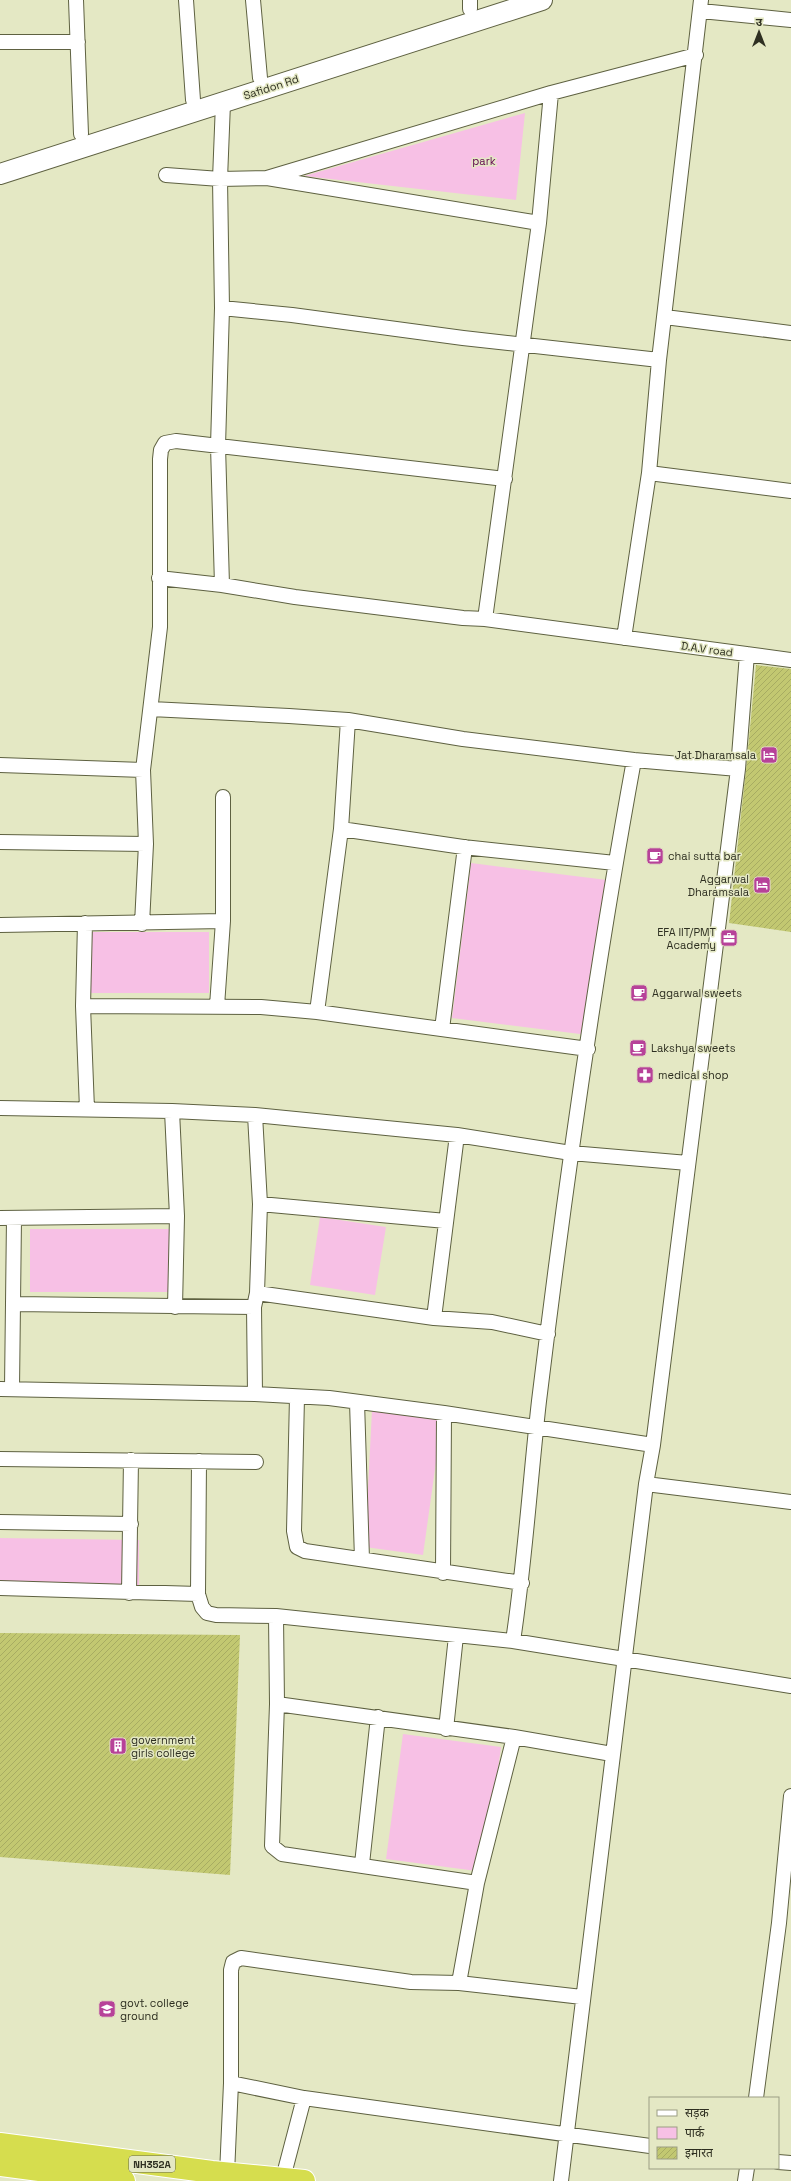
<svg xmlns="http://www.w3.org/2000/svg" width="791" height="2181" font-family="'Space Grotesk','Noto Sans Devanagari',sans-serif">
	<defs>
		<pattern id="building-hatch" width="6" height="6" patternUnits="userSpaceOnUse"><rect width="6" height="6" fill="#c2c871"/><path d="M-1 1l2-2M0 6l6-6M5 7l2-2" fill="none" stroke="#a7ac62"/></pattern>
	</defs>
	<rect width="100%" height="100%" fill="#e4e8c4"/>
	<path fill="#f7c0e5" d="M525 113 516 200 304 176Z
		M471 863 615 881 596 1036 452 1018Z
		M88 932H209V993H88Z
		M320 1217 386 1227 375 1295 310 1285Z
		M30 1229H169V1292H30Z
		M372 1410 442 1419 423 1555 365 1547Z
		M0 1538 139 1540V1588L0 1587Z
		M403 1734 501 1747 484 1872 386 1859Z"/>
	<path fill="url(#building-hatch)" d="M756 665 791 669V932L729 923 746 770Z
		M0 1633 240 1635 230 1875 0 1857Z"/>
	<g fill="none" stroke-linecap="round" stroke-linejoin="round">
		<defs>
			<path id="street" d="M76 0 81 134
				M186 0 193 100
				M253 0 260 78
				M470 9V0
				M701 11 791 20
				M0 42H78
				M166 175 220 179 267 178 539 223
				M267 178 551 93 696 55
				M222 308 292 315 463 338 659 360
				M665 317 791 333
				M649 473 791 491
				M159 578 222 585 295 597 463 618 485 619 791 660
				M222 585 218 446 222 308 220 179 223 103
				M485 619 539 223 551 93
				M624 638 649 473 659 360 701 0
				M151 709 289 716 348 720 463 739 634 760 738 769
				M0 765 143 770
				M341 829 463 847 615 863
				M0 842 146 844
				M85 923 83 1006 87 1109
				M142 924 146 844 143 770 160 627V459L161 450 165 443 176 441 505 479
				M0 925 223 921
				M83 1006 261 1007 317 1012 588 1049
				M217 1006 223 921V797
				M317 1012 341 829 348 720
				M442 1029 465 847
				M0 1108 172 1111 255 1115 457 1135 571 1153 688 1163
				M172 1111 177 1216 175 1307
				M260 1204 446 1221
				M0 1218 177 1216
				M257 1293 434 1318 492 1322 548 1334
				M14 1304 254 1307
				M434 1318 457 1135
				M12 1388 14 1218
				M0 1389 255 1394 329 1398 444 1413 653 1445
				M255 1394 254 1307 257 1293 260 1204 255 1115
				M297 1397 294 1531 297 1547 305 1551 522 1583
				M357 1402 362 1559
				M0 1459 256 1462
				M199 1461 198 1594 202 1607 207 1613 216 1615 276 1616 513 1641 791 1686
				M646 1484 791 1502
				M0 1522 131 1524
				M443 1573 444 1413
				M0 1588 198 1594
				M129 1593 131 1460
				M276 1616 277 1704 272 1846 282 1854 477 1883
				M513 1641C525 1562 530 1481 539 1401 565 1187 595 973 634 760
				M277 1704 514 1737 612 1754
				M446 1729 456 1636
				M362 1864 378 1717
				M459 1983 477 1883 514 1737
				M231 2083 304 2098 650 2146
				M756 2098 779 1923 791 1796
				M778 2162 791 2163
				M227 2174 231 2083V1970L233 1962 241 1958 411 1982 459 1983 582 1997
				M283 2178 304 2098
				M561 2181 646 1484 653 1445 738 769 747 654
				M745 2181 747 2168"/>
			<path id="secondary" d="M0 174 542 0"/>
			<path id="highway" d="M0 2144 212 2172 304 2181
				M0 2165 124 2181"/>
		</defs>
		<use href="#street" stroke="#5e6141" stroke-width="16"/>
		<use href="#secondary" stroke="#5e6141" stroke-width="22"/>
		<use href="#highway" stroke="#fff" stroke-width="24"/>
		<use href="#street" stroke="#fff" stroke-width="14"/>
		<use href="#secondary" stroke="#fff" stroke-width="20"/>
		<use href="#highway" stroke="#d6dd4e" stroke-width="22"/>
	</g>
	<defs>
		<symbol id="hotel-square" viewBox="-11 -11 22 22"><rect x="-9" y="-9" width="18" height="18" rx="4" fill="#b74299" stroke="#e4e8c4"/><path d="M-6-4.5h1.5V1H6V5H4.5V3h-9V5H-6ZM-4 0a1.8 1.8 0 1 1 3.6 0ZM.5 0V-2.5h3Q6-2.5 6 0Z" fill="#fff"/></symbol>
		<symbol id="cafe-square" viewBox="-11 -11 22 22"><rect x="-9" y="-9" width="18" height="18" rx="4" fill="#b74299" stroke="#e4e8c4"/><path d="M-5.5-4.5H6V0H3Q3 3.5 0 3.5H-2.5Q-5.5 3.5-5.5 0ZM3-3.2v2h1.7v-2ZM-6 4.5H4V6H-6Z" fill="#fff"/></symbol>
		<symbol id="office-square" viewBox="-11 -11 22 22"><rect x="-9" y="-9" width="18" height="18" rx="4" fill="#b74299" stroke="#e4e8c4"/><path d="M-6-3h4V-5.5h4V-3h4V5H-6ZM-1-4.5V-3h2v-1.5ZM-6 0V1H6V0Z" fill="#fff"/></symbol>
		<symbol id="pharmacy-square" viewBox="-11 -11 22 22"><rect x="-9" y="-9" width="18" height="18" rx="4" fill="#b74299" stroke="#e4e8c4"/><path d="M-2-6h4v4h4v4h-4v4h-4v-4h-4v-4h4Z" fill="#fff"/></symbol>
		<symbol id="building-square" viewBox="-11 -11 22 22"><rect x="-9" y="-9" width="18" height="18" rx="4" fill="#b74299" stroke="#e4e8c4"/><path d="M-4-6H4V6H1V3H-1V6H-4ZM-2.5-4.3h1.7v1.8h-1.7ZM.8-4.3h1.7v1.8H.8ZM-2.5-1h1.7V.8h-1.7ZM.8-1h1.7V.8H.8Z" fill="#fff"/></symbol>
		<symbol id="university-square" viewBox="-11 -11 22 22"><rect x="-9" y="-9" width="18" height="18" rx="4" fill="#b74299" stroke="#e4e8c4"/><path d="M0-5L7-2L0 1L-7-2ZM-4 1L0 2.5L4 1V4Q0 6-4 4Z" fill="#fff"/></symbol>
	</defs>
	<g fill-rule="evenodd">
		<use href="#hotel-square" x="759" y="745" width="20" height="20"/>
		<use href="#cafe-square" x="645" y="846" width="20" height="20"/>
		<use href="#hotel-square" x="752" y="875" width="20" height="20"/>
		<use href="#office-square" x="719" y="928" width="20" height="20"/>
		<use href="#cafe-square" x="629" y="983" width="20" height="20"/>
		<use href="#cafe-square" x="628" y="1038" width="20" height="20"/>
		<use href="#pharmacy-square" x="635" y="1065" width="20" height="20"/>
		<use href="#building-square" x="108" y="1736" width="20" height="20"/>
		<use href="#university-square" x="97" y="1999" width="20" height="20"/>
	</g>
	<g text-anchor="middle" stroke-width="3" stroke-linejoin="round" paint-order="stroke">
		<rect fill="#e4e8c4" stroke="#656652" stroke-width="1" x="129" y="2156" width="46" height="16" rx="3"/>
		<g font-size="10" font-weight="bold" fill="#2e2f21">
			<text x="152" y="2168">NH352A</text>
		</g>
		<g font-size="11" fill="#2e2f21" stroke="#e4e8c4">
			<text transform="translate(271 87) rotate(-18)" y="4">Safidon Rd</text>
			<text transform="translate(707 649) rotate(8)" y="4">D.A.V road</text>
		</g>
		<g font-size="11" fill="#62074f" stroke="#e4e8c4">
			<text x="484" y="165">park</text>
		</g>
		<g font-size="11" fill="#2e2f21" stroke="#e4e8c4" text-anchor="start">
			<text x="756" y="759" text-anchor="end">Jat Dharamsala</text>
			<text x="668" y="860">chai sutta bar</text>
			<text x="749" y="883" text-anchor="end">Aggarwal<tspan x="749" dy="13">Dharamsala</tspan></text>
			<text x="716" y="936" text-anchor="end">EFA IIT/PMT<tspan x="716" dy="13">Academy</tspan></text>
			<text x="652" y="997">Aggarwal sweets</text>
			<text x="651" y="1052">Lakshya sweets</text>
			<text x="658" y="1079">medical shop</text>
			<text x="131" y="1744">government<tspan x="131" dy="13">girls college</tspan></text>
			<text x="120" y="2007">govt. college<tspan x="120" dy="13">ground</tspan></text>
		</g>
	</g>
	<rect x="649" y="2097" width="130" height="72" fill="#e4e8c4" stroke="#9b9e83"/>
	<rect x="657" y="2110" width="20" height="6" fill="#ffffff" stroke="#9b9e83"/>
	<text x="685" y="2117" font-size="12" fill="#2e2f21">सड़क</text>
	<rect x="657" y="2127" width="20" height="12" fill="#f7c0e5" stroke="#9b9e83"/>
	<text x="685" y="2137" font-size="12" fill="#2e2f21">पार्क</text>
	<rect x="657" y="2147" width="20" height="12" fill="url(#building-hatch)" stroke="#9b9e83"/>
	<text x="685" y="2157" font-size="12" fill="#2e2f21">इमारत</text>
	<g transform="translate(759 32)" stroke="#e4e8c4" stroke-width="3" paint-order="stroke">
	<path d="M0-3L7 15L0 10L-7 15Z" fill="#2e2f21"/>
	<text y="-6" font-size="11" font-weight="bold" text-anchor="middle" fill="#2e2f21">उ</text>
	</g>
</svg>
